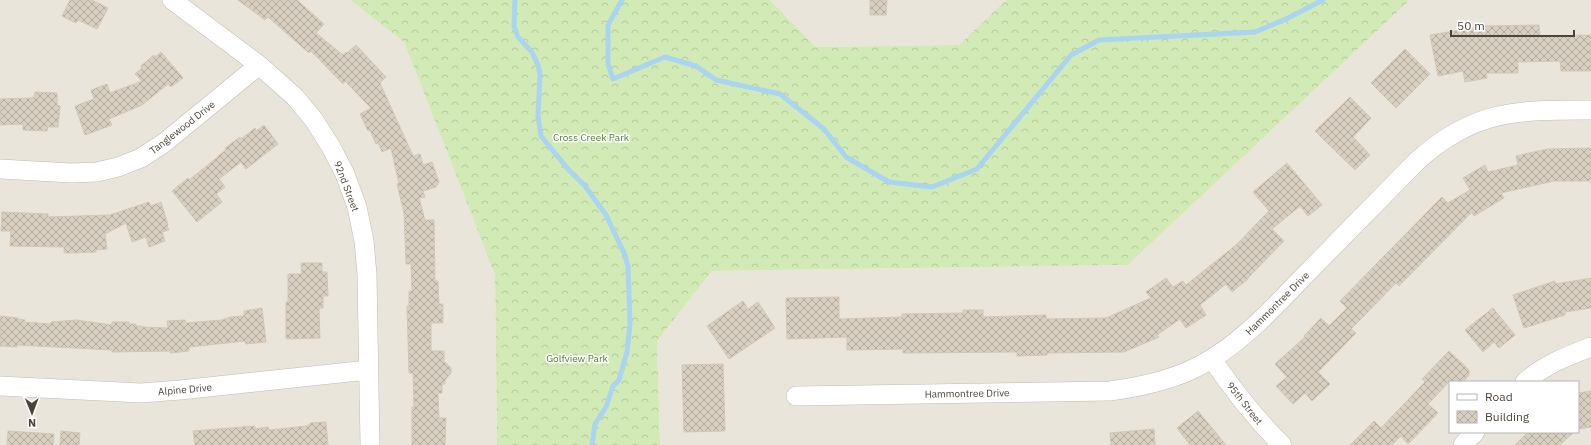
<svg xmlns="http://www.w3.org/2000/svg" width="1591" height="445" font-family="'IBM Plex Sans',sans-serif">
	<defs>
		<pattern id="forest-crowns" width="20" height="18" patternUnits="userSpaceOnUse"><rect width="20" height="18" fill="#d2eab5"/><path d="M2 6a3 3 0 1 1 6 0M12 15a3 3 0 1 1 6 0" fill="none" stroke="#b6ca9c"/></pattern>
		<pattern id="building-cross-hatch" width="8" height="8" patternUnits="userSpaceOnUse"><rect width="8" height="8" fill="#d8cfc1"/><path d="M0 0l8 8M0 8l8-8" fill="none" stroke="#b1aa9e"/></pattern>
	</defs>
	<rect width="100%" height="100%" fill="#f6f3ec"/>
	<path fill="#eae5da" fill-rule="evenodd" d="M0 0H350L404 42 495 275 497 445H0Z
		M770 0H1006L959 45 816 47Z
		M1410 0H1591V445H660L657 341 712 271 1128 265ZM1450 382H1578V432H1450Z"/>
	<path fill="url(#forest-crowns)" d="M350 0H770L816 47 959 45 1006 0H1410L1128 265 712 271 657 341 660 445H497L495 275 404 42Z"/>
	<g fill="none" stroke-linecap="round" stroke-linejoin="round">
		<path stroke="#a9d4f2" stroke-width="5" d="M515 0 514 26 518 37 532 52 538 65 540 74 538 116 541 136 568 169 585 186 606 215 624 253 628 266 630 324 627 352 619 380 613 386 606 407 595 424 592 445
			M622 0 608 25V64L613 79 665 57 696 66 716 80 780 94 824 129 846 157 889 182 932 187 977 169 1071 55 1099 40 1255 32 1286 19 1323 0"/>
	</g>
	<path fill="url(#building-cross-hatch)" stroke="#d3c7b4" d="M70 0H92L108 8 97 29 78 20 76 23 62 16Z
		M238 0H297L324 24 316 33 343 55 346 52 347 53 356 45 386 77 380 83 413 156 420 154 423 165 432 162 439 182 436 187 423 191 425 197 419 198 425 220H434L435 281H438L439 304H443V323H431V351H444V361L451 368V373L445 380V384H442V393H438L439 418H446L445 445H412V407H414L413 373H409L407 306H409V291H412L411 264H406L404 213 397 184H399L391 148 382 152 378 143 376 144 370 130 368 131 360 114 371 108 345 81 343 84 311 51 309 53 268 17 265 20Z
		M870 0H887L886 15H870Z
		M1539 25 1540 36 1591 35V71H1561L1560 61 1518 62V73H1486L1487 78 1465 82 1463 71 1438 76 1430 35 1485 26Z
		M1405 49 1430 74 1396 108 1371 83Z
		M161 52 183 78 171 87 168 84 142 105 109 119 112 125 85 135 75 106 94 99 91 90 107 84 110 93 142 81 135 74 142 68 141 66 154 55 155 57Z
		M35 92 57 93V105L60 106 58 127H48L47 131 23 130V124L0 125V99L31 98 34 97Z
		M1350 97 1371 118 1353 137 1370 155 1355 170 1315 131Z
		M264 125 278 144 246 169 241 162 219 179 225 187 216 194 222 202 197 222 172 191 188 178 189 180 219 156H218L226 150 225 148 240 137 241 139 255 128 256 131Z
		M1591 148V181H1554L1501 193 1504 198 1474 216 1472 212 1399 286 1396 283 1351 329 1356 333 1318 372 1330 384 1312 401 1305 393 1293 404 1276 386 1287 377 1275 364 1305 337 1304 336 1321 318 1329 326 1347 308 1340 301 1442 197 1448 203 1470 190 1463 178 1485 165 1488 172 1518 165 1516 156 1547 149Z
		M1287 163 1322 205 1308 216 1300 206 1272 229 1284 241 1248 278V279L1232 292 1226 284 1200 305 1206 315 1186 328 1180 319 1157 335 1159 337 1124 352 1047 353V355L1017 356V352L903 353V349L847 350V337L787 339 786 298 839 297V319L902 317V314L963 313V310H983V317L1046 315V319L1106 318 1151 298 1146 292 1166 278 1173 287 1183 281 1186 285 1236 245 1269 211 1253 192Z
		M149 202 151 206 161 202 168 225 167 226 169 230 162 232 165 241 149 247 146 237 132 242 126 223 105 234 107 249 96 250V252L71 253H64V247L10 246 11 231H1L2 212 48 214V217L110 215Z
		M301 263H322V272H327L328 296H323V308H319L320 338 286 339V302H288V274H302Z
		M1591 278V308L1565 312V315L1524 328 1513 295 1555 281V284Z
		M743 301 748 309 758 302 775 328 729 359 707 326Z
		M262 308 266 342 246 344 245 341 189 347V351L170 353V351L112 352V350L17 345V347L0 346V316L18 318V319L25 320 24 322 51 324V322L76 320 112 325V322H129V324H136V326H142V327L168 328 167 321 185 320 186 323 222 320 230 317 244 316V311Z
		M1493 308 1515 335 1499 348 1494 342 1483 352 1465 330Z
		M1449 351 1469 370V375L1463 382H1449L1428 404 1438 413 1408 444 1401 436 1392 445H1350L1374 421 1381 428 1425 382 1422 379Z
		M723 364 725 431 684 432 682 365Z
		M1591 391V427L1578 429V393Z
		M1198 411 1226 445H1190L1177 428Z
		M326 422 328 445H195L193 431 255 426V429L268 427 269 430 307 426 311 423Z
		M1154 429 1155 445H1111L1110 433Z
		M8 431 54 434 53 445H7Z
		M61 431 80 433 79 445H60Z
		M1528 432H1574L1560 445H1515Z"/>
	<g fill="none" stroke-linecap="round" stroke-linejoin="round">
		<defs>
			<path id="minor" d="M172 0 259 65 295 97 314 120 331 147 345 174 357 207 364 241 367 274 370 445
				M0 169 71 173 97 172 118 167 141 158 164 143 259 65
				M1212 359C1233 390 1256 419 1282 445
				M1525 382C1544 365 1567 356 1591 347
				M0 386 141 393 180 390 368 370
				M796 396 1110 391C1146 386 1182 378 1213 358 1248 336 1276 305 1305 275 1342 237 1380 199 1417 161 1475 109 1518 110 1591 110
				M1463 445 1475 432"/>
		</defs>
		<use href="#minor" stroke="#c2bbae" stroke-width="20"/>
		<use href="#minor" stroke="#fff" stroke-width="19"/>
	</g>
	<g text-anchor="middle" stroke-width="3" stroke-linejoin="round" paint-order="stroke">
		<g font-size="10" fill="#4b4439" stroke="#fff">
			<text transform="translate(182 127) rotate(-38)" y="4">Tanglewood Drive</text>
			<text transform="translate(347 186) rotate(69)" y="4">92nd Street</text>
			<text transform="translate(1277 303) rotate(-45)" y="4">Hammontree Drive</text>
			<text transform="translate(185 389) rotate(-5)" y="4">Alpine Drive</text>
			<text transform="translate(967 393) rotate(-1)" y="4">Hammontree Drive</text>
			<text transform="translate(1245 403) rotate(52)" y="4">95th Street</text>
		</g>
		<g font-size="10" fill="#4a7f2a" stroke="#fff">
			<text x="591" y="141">Cross Creek Park</text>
			<text x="577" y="362">Golfview Park</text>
		</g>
	</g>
	<rect x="1449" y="381" width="130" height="52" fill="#ffffff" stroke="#b7b4b0"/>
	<rect x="1457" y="394" width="20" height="6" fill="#ffffff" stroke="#b7b4b0"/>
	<text x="1485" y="401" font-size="12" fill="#4b4439">Road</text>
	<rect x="1457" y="411" width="20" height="12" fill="url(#building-cross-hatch)" stroke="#b7b4b0"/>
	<text x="1485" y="421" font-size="12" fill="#4b4439">Building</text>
	<g transform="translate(32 413) rotate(179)" stroke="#ffffff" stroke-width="3" paint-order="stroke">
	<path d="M0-3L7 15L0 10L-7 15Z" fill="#4b4439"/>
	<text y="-6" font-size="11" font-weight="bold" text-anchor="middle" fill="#4b4439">N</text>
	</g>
	<path d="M1451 30v6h123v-6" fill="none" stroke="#4b4439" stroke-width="2"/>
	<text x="1457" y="30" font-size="12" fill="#4b4439" stroke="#ffffff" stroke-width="3" paint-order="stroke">50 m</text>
</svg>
